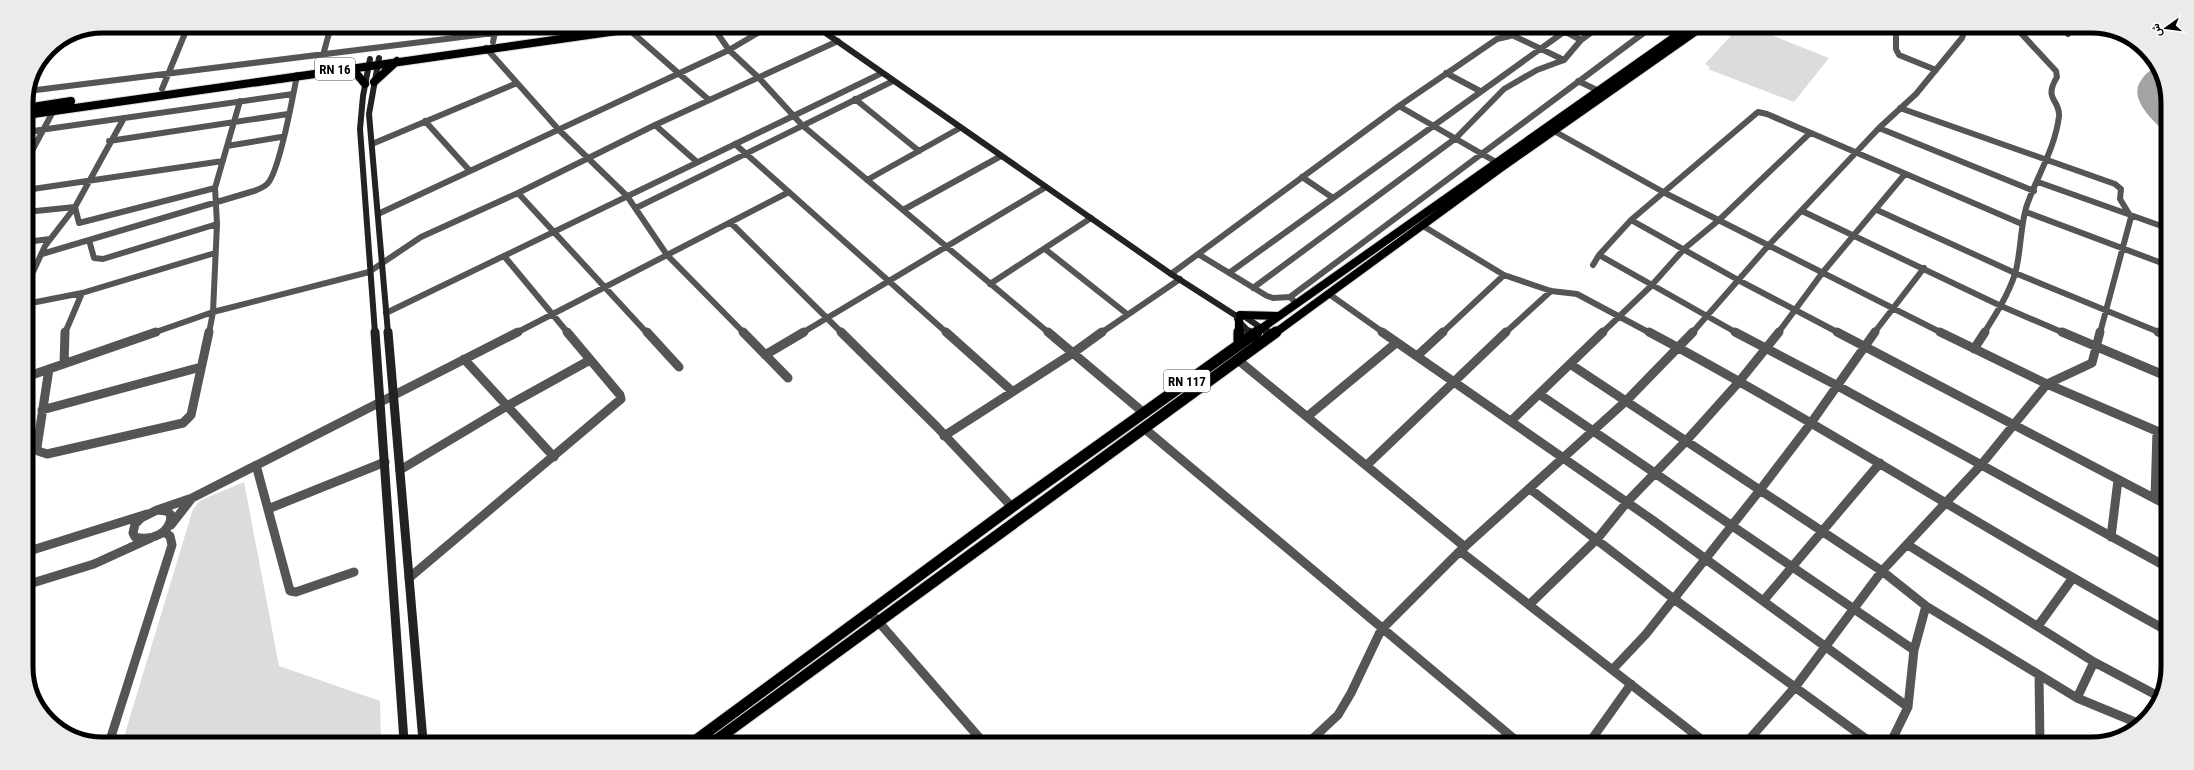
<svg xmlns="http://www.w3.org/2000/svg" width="2194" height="770" font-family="'Roboto Condensed',Vazirmatn,sans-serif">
	<rect width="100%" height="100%" fill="#fff"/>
	<path fill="#dcdcdc" d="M1737 29H1756L1829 58 1794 102 1708 69 1710 67 1705 64Z
		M244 482 279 666 380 701 381 741 123 740 193 509 201 500Z"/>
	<path fill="#a3a3a3" d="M2156 66 2165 91 2162 101 2168 110V134C2155 123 2126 98 2142 79 2145 74 2151 70 2156 66Z"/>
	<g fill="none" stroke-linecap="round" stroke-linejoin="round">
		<defs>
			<path id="primary-far1" d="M351 67 365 84
				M374 82 397 61
				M26 108 71 101
				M26 115 645 27
				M1240 315 1279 316
				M1239 321V333
				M1255 333 1686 29
				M1275 333 1502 167 1699 29"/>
			<path id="primary" d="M1239 332V344
				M695 741 1012 507 1257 332
				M715 741 1276 332"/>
		</defs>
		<use href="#primary-far1" stroke="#dbdbdb" stroke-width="10"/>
		<use href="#primary" stroke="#dbdbdb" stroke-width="13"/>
		<path stroke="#555" stroke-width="6" d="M626 27 709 100
			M713 27 729 50 759 78 802 125 1049 333
			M1560 29 1581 40
			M1896 30V49L1899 55 1936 70
			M2065 30 2068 34
			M330 31 371 27
			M1512 35 1564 60
			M493 42 496 27
			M486 48 559 130 627 196 667 255 744 333
			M320 66 331 26
			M1446 73 1480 91
			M1578 81 1597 90
			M162 89 188 26
			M28 91 542 27
			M855 99 919 151
			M1399 106 1496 162
			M1900 108 2115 184 2121 189 2120 199 2131 217 2100 333
			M425 121 470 171
			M655 125 697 162
			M1879 128 2034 191
			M1554 131 1665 193 1942 333
			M26 132 293 94
			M109 141 288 114
			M372 144 517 83
			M735 144 947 333
			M227 146 281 137
			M26 162 56 106
			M1302 177 1333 198
			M867 180 960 128
			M2038 182 2167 228
			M26 190 223 161
			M518 193 647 333
			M636 208 893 81
			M903 210 1001 156
			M1877 210 2015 273 2161 333
			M1802 211 2001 306 2064 333
			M26 212 75 207 79 223 215 188
			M2026 212 2167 265
			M378 214 729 50 768 27
			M1631 220 1740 281 1839 333
			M731 223 842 333
			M1423 226 1504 275 1551 291 1577 294 1650 333
			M89 240 94 258 103 259 217 224
			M26 242 50 239
			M1045 249 1127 314
			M42 254 254 191C259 189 265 187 268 183 280 169 293 96 297 75
			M1198 254 1267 296 1273 298 1290 297
			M1599 255 1737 333
			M504 256 568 333
			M1593 265 1599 255 1631 220 1758 112 1767 114 2022 224
			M1229 273 1568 29
			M1171 274 1399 106 1497 39 1510 36 1521 29
			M990 284 1091 218
			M26 287 45 246 75 207 124 118
			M1253 288 1456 138 1504 89 1537 70 1564 60 1581 40 1596 29
			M1329 294 1384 333
			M26 304 82 293 215 253
			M1297 304 1290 297 1649 29
			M386 313 882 73
			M65 333 82 293
			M153 333 213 312 369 272 421 237 518 193 655 125 838 41
			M209 333 213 312 217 224 215 188 240 101
			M516 333 789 192
			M802 333 1046 187
			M1101 333 1180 279
			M1442 333 1504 275
			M1505 333 1551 291
			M1602 333 1651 286 1684 249 1719 220 1810 133
			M1692 333 1768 246 1879 128 1916 94 1962 38 1965 30
			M1778 333 1823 272 1905 174
			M1874 333 1924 268
			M1984 333C1996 314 2008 295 2015 274 2021 253 2020 229 2026 208 2036 177 2055 150 2059 116 2060 99 2043 100 2057 77L2056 71 2018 30"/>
		<path stroke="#555" stroke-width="9" d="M647 332 679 367
			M743 332 788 378
			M841 332 937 427 1012 507
			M946 332 1012 391
			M1048 332 1144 413
			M1382 332 1651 519 1908 707
			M1649 332C1824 425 1990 534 2164 629
			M1735 332 1836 385 2165 566
			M1837 332 2165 504
			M1940 332 2047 384 2166 435
			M2062 332 2166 376
			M2158 332 2166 335
			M1974 349 1985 332
			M765 355 804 332
			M1417 356 1443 332
			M464 359 554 457
			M1238 360 1465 547
			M64 364 65 332
			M1570 364 1882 571 1926 606 2077 698 2140 724
			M49 369 37 447 38 451 47 454 183 423 191 415 209 332
			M26 377 156 332
			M1539 394 1914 650
			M42 410 201 367
			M1308 416 1396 343
			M1511 421 1603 332
			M1145 429 1519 743
			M944 436 1073 353 1102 332
			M256 465 290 591 296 592 354 572
			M1367 465 1506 332
			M400 470 507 406 590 360
			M1530 489 1674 599 1873 744
			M2155 499 2157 431
			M268 509 385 462
			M157 510 192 498 518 332
			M157 510 167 511 171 515C171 534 151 541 135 537L133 533 135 524 141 518Z
			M171 525 192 498
			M2111 537 2118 480
			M1908 545 2094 662 2160 697
			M1460 551 1706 743
			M26 552 147 514
			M409 578 621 399 620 395 567 332
			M26 585 94 564 151 538
			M1764 600 1880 463
			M1529 605 1598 538 1627 502 1686 441 1738 383 1779 332
			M870 612 983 742
			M2038 626 2072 579
			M1613 669 1646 634 1760 490 1811 423 1875 332
			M2039 675 2040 744
			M2077 698 2094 662
			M110 740 172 545 170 536 164 532
			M1309 742 1338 715 1351 693 1381 630 1460 551 1626 401 1693 332
			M1589 743 1631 684
			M1746 743 1796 686 1882 571 1981 465 2047 384 2092 363 2100 332
			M1890 744 1908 707 1914 650 1926 606"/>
		<path stroke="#222" stroke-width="6" d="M817 27 1171 274 1235 315 1245 317 1269 333
			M379 58 369 114 388 333
			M370 59 363 96 360 129 375 333
			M1237 319 1250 333"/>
		<path stroke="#222" stroke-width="9" d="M375 332 404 741
			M388 332 423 741
			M1249 332 1255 338
			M1267 332 1272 335"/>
		<use href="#primary-far1" stroke="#000" stroke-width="8"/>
		<use href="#primary" stroke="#000" stroke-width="11"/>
	</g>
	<g text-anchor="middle" stroke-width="3" stroke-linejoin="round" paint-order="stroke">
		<g fill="#fff" stroke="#4c4c4c" stroke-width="1">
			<rect x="315" y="58" width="40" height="22" rx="3"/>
			<rect x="1164" y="370" width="46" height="22" rx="3"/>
		</g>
		<g font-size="13" font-weight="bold" fill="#000">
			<text x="335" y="74">RN 16</text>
			<text x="1187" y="386">RN 117</text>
		</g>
	</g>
	<path d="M0 0H2194V770H0ZM103 33H2091A70 70 0 0 1 2161 103V667A70 70 0 0 1 2091 737H103A70 70 0 0 1 33 667V103A70 70 0 0 1 103 33Z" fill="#ebebeb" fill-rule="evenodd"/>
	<path fill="none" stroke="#000" stroke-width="5" d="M103 33H2091A70 70 0 0 1 2161 103V667A70 70 0 0 1 2091 737H103A70 70 0 0 1 33 667V103A70 70 0 0 1 103 33Z"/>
	<g transform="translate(2166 28) rotate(256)" stroke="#ffffff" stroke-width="3" paint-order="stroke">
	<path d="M0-3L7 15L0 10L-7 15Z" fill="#000000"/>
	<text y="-6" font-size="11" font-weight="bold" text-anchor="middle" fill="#000000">ش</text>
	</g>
</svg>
